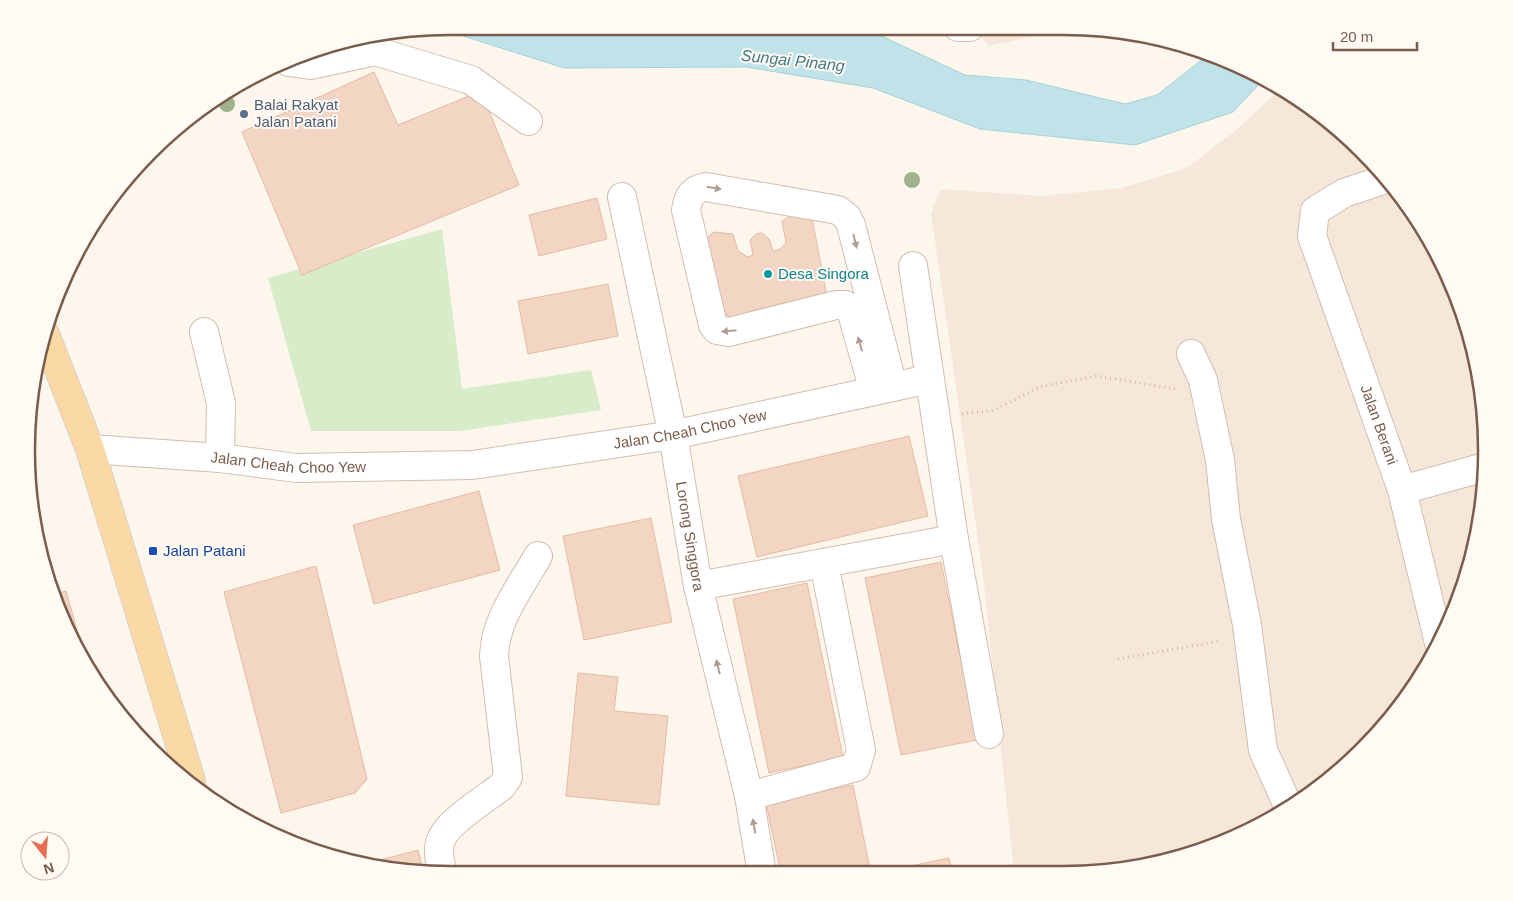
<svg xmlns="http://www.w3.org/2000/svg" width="1513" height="901" font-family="Helvetica,sans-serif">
	<rect width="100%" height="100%" fill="#fdf6ec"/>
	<path fill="#f5e8da" d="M973 27H1077L989 46Z
		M1280 89 1298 98 1363 151 1415 215 1455 288 1479 368 1487 451 1479 534 1454 613 1415 686 1342 769 1275 818 1199 852 1091 874H1014L983 575 931 213 941 189 1040 196 1121 188 1187 168 1236 130Z"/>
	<path fill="#d8ecc9" d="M442 229 462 389 591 370 601 410 459 431H311L268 278Z"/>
	<path fill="#bfe3e8" stroke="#a5d3da" d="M451 26 862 27 965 75 1026 80 1125 104 1157 95 1209 54 1263 80 1233 112 1135 145 980 129 873 88 746 67 564 68 438 28Z"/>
	<path fill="#f3d5c3" stroke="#e6bba3" d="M374 72 398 125 481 91 519 185 302 275 242 132Z
		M597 198 607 239 539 256 529 215Z
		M791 215 812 218 826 291 822 296 802 302 791 301 751 311 737 318 729 317 721 312 704 240 714 232 733 234 738 251 748 257 753 255 750 240 756 234 762 233 769 239 773 251 780 249 786 243 782 221Z
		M608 284 618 336 528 354 518 301Z
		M909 436 928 516 757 557 738 476Z
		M479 491 500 570 374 604 353 525Z
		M651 518 672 622 584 640 563 536Z
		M38 520 43 538 41 539Z
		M43 538 59 593 53 595 49 587 41 539Z
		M941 562 977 740 901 755 865 578Z
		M316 566 367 779 355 793 281 813 224 592Z
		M807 583 843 757 769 773 733 599Z
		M66 591 79 637 76 638 53 595Z
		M578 673 618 677 614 711 668 716 659 805 566 796Z
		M853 785 871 874H781L766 803Z
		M418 850 424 874 369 863Z
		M949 858 952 874H902L901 868Z"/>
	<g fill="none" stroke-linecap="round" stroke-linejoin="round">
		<defs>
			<g id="minor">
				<path d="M958 27H970"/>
				<path d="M289 62 310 65 375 51 471 80 528 121"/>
				<path id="s1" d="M1386 179 1344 193 1315 211 1312 236 1402 490 1439 643"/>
				<path id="s2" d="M622 197 673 435 698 586 749 796 762 874"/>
				<path d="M913 266 954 539 989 734"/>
				<path d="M204 332 221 403 220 458"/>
				<path d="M1191 354 1203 380 1220 460 1226 519 1247 625 1263 750 1289 808"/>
				<path d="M874 391 851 310 845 305H836L729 332 717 330 713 325 686 210C688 197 692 189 706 187L838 210 847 217 851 225 893 387"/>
				<path id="s3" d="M90 449 220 458 296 468 472 465 673 435 929 379"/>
				<path d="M1402 490 1485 467"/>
				<path d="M698 586 954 539"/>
				<path d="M749 796 856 767 861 750 824 563"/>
				<path d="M443 874C441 864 437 854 440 843 444 823 486 799 502 786L508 777 494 656C495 619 520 588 538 556"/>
			</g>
			<path id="major" d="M45 334 90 449 191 781"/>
		</defs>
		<use href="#minor" stroke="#d1beb0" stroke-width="30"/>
		<use href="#major" stroke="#dad1cd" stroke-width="30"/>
		<path stroke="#d9b8a5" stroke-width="3" stroke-dasharray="1 4" stroke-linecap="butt" d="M962 414 994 410 1042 386 1098 376 1176 389
			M1118 659 1220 641"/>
		<use href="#minor" stroke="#fff" stroke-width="28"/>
		<use href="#major" stroke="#fbd9a5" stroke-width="28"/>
	</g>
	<g fill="#a0b28e">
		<circle cx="227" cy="104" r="8"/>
		<circle cx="912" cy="180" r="8"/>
	</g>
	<defs><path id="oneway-solid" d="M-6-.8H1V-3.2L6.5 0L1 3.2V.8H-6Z" transform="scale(1.25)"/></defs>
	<g fill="#af9d94">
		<use href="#oneway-solid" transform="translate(714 188) rotate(10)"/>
		<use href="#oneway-solid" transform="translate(855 241) rotate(77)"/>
		<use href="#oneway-solid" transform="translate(729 331) rotate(175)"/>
		<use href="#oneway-solid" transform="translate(860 344) rotate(-106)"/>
		<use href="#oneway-solid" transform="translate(718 667) rotate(-104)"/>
		<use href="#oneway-solid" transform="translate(754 826) rotate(-100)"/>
	</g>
	<circle fill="#5c6f8a" stroke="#fffaf3" stroke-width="2" cx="244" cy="114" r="5"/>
	<circle fill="#0f9aa8" stroke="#fffaf3" stroke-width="2" cx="768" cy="274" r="5"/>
	<rect fill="#1a4fb4" stroke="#fffaf3" stroke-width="2" x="148" y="546" width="10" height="10" rx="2.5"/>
	<g text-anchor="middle" stroke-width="4" stroke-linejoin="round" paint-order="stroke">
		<g font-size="15" fill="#4e5e75" stroke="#fffaf3" text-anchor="start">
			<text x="254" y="110">Balai Rakyat<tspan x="254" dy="17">Jalan Patani</tspan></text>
		</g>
		<g font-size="15" fill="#0d838f" stroke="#fffaf3" text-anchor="start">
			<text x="778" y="279">Desa Singora</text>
		</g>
		<g font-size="15" fill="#7a5c4d" stroke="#fffaf3">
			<text dy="5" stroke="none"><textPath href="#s1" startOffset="304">Jalan Berani</textPath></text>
			<text dy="5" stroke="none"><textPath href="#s3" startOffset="604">Jalan Cheah Choo Yew</textPath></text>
			<text dy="5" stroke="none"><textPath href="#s3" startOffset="199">Jalan Cheah Choo Yew</textPath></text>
			<text dy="5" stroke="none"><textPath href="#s2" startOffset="346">Lorong Singgora</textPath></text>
		</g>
		<g font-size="15" fill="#164399" stroke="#fffaf3" text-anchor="start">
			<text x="163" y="556">Jalan Patani</text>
		</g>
		<g font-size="16" font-style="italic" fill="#437c86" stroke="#fffaf3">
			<text transform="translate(793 60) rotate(6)" y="6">Sungai Pinang</text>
		</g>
	</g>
	<path d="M0 0H1513V901H0ZM450 35H1063A415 415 0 0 1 1478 450V451A415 415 0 0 1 1063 866H450A415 415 0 0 1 35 451V450A415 415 0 0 1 450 35Z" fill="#fffaf3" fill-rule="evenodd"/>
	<path fill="none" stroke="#7a5c4d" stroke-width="2.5" d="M450 35H1063A415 415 0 0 1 1478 450V451A415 415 0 0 1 1063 866H450A415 415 0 0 1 35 451V450A415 415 0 0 1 450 35Z"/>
	<g transform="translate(45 856) rotate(163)"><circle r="24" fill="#fffaf3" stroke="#cabbb1"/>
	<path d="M0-4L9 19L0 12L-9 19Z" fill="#e76f51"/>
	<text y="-8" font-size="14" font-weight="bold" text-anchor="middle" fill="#7a5c4d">N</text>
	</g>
	<path d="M1333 42v8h84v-8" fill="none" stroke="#7a5c4d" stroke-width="2.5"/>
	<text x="1340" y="42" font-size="15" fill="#7a5c4d" stroke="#fffaf3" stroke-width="4" paint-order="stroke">20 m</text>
</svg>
